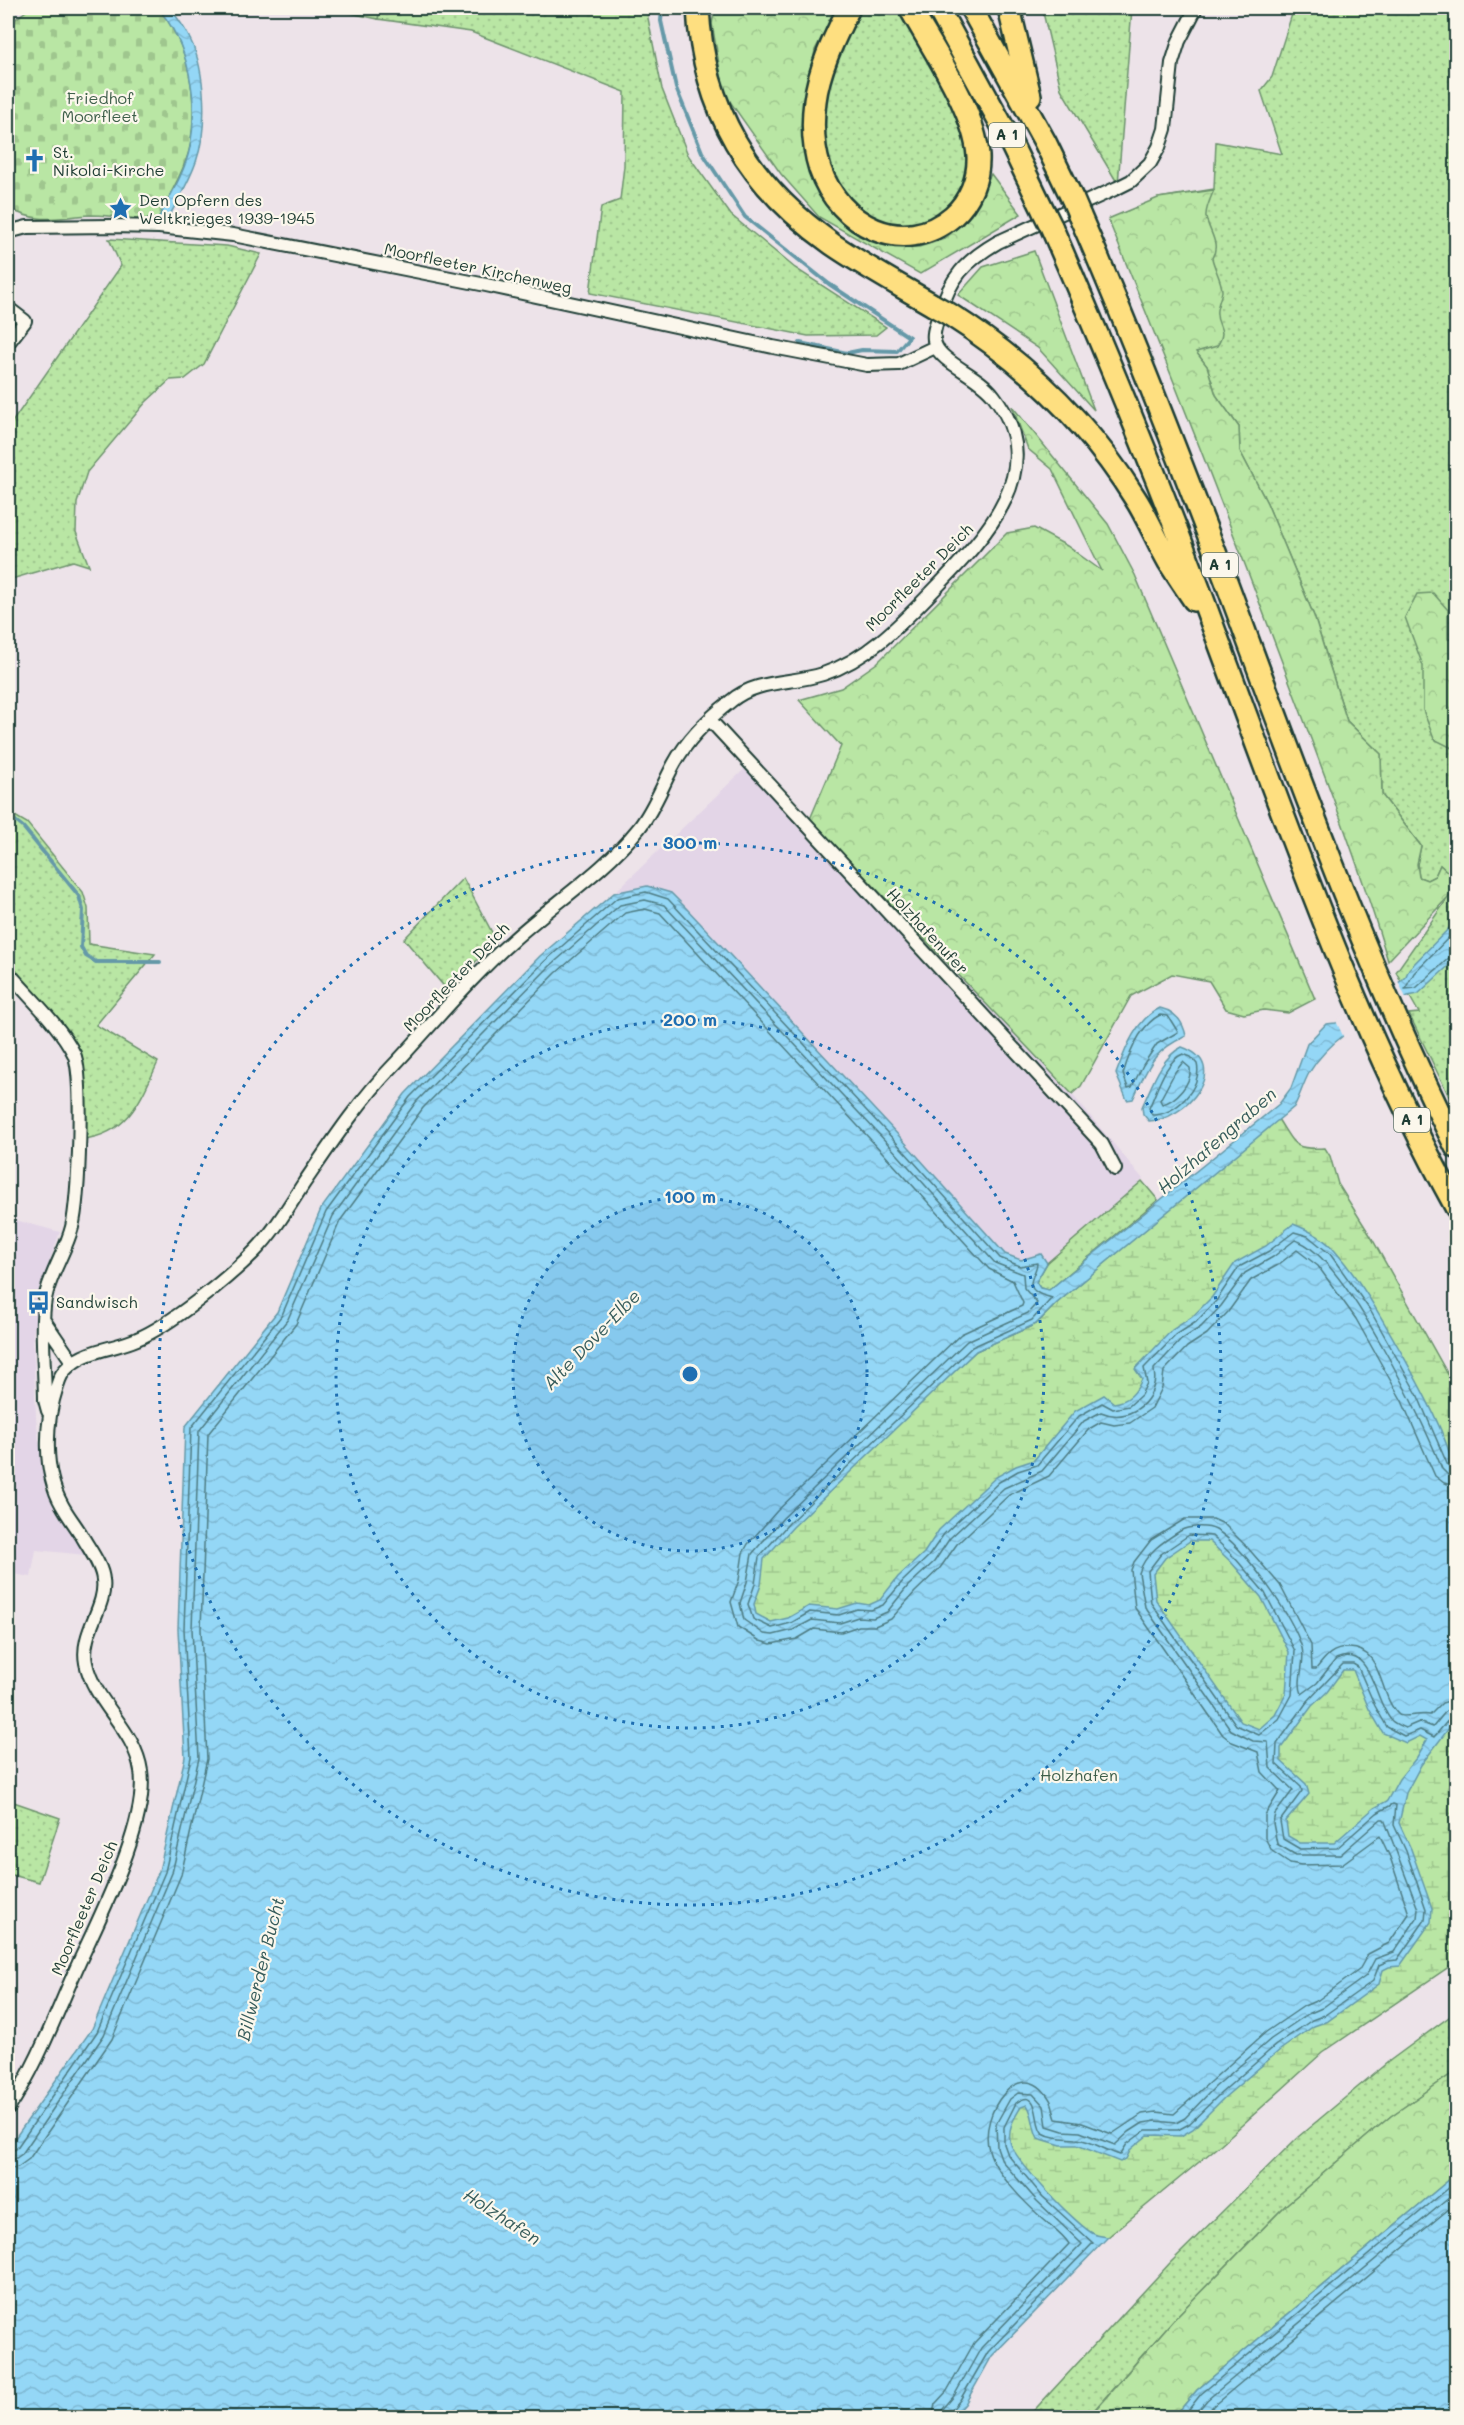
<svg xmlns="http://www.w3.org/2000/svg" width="1464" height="2425" font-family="Mali,sans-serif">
	<defs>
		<pattern id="grass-dots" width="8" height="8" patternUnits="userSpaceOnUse" patternTransform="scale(1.5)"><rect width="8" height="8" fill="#b9e6a4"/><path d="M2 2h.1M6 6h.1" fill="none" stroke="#9fc68e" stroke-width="1.8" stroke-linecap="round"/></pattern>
		<pattern id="forest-crowns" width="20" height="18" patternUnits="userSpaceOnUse" patternTransform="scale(1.5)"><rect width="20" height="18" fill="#b9e6a4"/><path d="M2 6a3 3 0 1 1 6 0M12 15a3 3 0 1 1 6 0" fill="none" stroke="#9fc68e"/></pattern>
		<pattern id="wetland-marsh" width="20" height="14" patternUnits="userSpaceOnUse" patternTransform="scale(1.5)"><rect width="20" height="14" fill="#b9e6a4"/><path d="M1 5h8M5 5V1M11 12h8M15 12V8" fill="none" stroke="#9fc68e"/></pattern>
		<pattern id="cemetery-stones" width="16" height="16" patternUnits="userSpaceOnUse" patternTransform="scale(1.5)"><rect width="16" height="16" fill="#b9e6a4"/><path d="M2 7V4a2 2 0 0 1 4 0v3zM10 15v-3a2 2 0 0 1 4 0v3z" fill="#9fc68e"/></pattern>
		<pattern id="water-waves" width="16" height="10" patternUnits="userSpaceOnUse" patternTransform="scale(1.5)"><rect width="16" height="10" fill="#94d7f6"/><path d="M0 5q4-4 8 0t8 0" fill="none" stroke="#7fb9d4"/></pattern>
	</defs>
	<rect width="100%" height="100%" fill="#ede3e9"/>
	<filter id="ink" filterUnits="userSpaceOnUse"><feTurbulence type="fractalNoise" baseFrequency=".0167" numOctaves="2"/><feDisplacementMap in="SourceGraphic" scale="12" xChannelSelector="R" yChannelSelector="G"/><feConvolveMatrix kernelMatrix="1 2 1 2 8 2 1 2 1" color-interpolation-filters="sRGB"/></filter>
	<g filter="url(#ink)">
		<path fill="#e3d5e7" d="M755 759 1072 1094 1143 1179 1047 1263 1041 1254 1021 1260 1005 1254 900 1137 671 893 647 886 614 893Z
			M8 1218 60 1232 39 1290 33 1335 36 1418 45 1487 56 1511 86 1555 36 1550 31 1577 8 1573Z"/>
		<path fill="url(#grass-dots)" stroke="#6c926c" stroke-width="1.5" d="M380 8H646L662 89 688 155 731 215 795 268 886 327 876 335 808 336 590 293 601 207 620 200 624 166 625 92 471 32 378 19Z
			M861 8H902L947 87 968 146 962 192 948 214 911 230 872 221 847 200 833 177 824 152 820 111 837 54Z
			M1042 8H1132L1118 184 1061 89Z
			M1294 8H1456V1111L1409 1014 1419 1013 1396 972 1450 895V874L1440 865 1435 876 1427 880 1419 877 1417 864 1421 846 1382 795 1381 754 1347 721 1314 616 1267 503 1240 451 1239 427 1216 395 1207 366 1196 352 1158 198 1214 189 1216 142 1282 154 1261 91 1272 77Z
			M109 239 227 246 261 254 204 364 185 379 170 380 146 402 87 472 77 503 76 532 89 566 73 561 8 580V428L121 266Z
			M8 812 27 823 83 892 88 908 89 944 155 954 96 1025 158 1062C141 1099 129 1134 83 1139L85 1085 81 1051 8 963V909L10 907 8 902Z
			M463 878 496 940 448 991 404 939Z
			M1142 1181 1158 1200 1049 1290 1040 1288 1036 1282 1047 1263Z
			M8 1800 60 1818 39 1882 8 1874Z
			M1456 2012V2071L1391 2116 1287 2204 1175 2318 1088 2417 1027 2418 1170 2263 1298 2137 1388 2062Z"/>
		<path fill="url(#forest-crowns)" stroke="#6c926c" stroke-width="1.5" d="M328 8H380L378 19Z
			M715 8H837L815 50 805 105 852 228 884 244 919 247 944 239 971 215 991 174 1021 214 920 274 819 217 781 174 724 93 712 24Z
			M1214 190C1211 197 1205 209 1206 217 1209 232 1221 244 1212 258 1214 268 1222 281 1222 291 1221 297 1218 304 1217 310 1215 327 1229 328 1217 346L1196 352 1207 366 1216 395 1239 427 1240 451 1267 503 1314 616 1347 721 1381 754 1382 795 1421 846 1417 864 1419 877 1427 880 1435 876 1440 865 1450 874V895L1388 961C1358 859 1319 761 1282 662 1226 513 1168 365 1108 219L1158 198Z
			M1034 251 1094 410 1038 348 958 295 983 267Z
			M1012 406 1108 524 1135 575 1315 999 1288 1013 1264 1010 1244 1014 1226 1009 1209 981 1172 974 1131 996 1081 1086 1072 1094 810 819 841 746 799 700 841 688 877 663 1007 533 1034 528 1067 546 1102 571 1052 469 1028 449Z
			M1433 593 1448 610V639L1456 641V750L1434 739 1423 710V666L1405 617 1417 594Z
			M1456 2071V2174L1197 2390 1174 2417 1088 2418 1175 2318 1287 2204 1391 2116Z"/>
		<path fill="url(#wetland-marsh)" stroke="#6c926c" stroke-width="1.5" d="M1278 1119C1295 1145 1293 1150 1325 1148L1330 1156 1338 1184 1370 1235 1456 1389V1962L1322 2053 1221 2144 1108 2237 1093 2236 952 2114 724 1585 976 1351 1036 1324 1057 1303Z"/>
		<path fill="url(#cemetery-stones)" stroke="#6c926c" stroke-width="1.5" d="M30 8H158C189 44 199 99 190 146 187 163 178 179 171 193 166 203 162 214 156 221 134 219 112 215 90 215 56 217 40 225 8 208V29L13 21Z"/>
		<path fill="url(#water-waves)" stroke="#6599a8" stroke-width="1.5" fill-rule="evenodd" d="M158 8H170C177 17 185 28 190 39 206 71 208 128 196 162 189 182 178 201 167 220L158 219C170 196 185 172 190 147 199 100 189 44 158 8Z
			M647 886 671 893 686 908 900 1137 1005 1254 1021 1260 1041 1254 1047 1263 1036 1282 1040 1288 1049 1290 1279 1104 1291 1088 1307 1044 1326 1024 1336 1023 1401 981 1406 976 1409 969 1456 921V959L1418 994 1408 996C1371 1017 1331 1036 1309 1073 1303 1084 1300 1096 1294 1107L1057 1303 1036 1324 976 1351 793 1527 764 1559 761 1585 754 1604 756 1614 771 1622 788 1618 809 1606 838 1609 857 1603 869 1605 880 1600 898 1577 924 1553 939 1530 996 1477 1016 1466 1034 1460 1075 1411 1104 1395 1114 1403C1129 1401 1136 1393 1142 1379L1135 1369 1172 1330 1192 1317 1212 1297 1235 1263 1266 1246 1293 1224C1309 1230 1324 1238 1335 1251 1361 1281 1381 1317 1401 1352 1422 1390 1445 1431 1456 1474V1719L1421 1765 1406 1793 1399 1823 1411 1849 1432 1908 1431 1922 1400 1966 1389 1967 1383 1970 1379 1984 1328 2021 1314 2026 1280 2050 1225 2097 1193 2129 1181 2136 1148 2135 1131 2149 1126 2159 1120 2162 1077 2145H1061L1038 2138C1032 2127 1034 2115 1027 2105L1021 2107C1014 2119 1008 2127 1010 2141 1012 2158 1078 2227 1094 2234 1098 2236 1104 2236 1108 2237L992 2356 965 2404 953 2417 8 2418V2148L92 2029 159 1871 185 1757 178 1629 185 1427 277 1312 321 1209 405 1094 540 956 614 893ZM1190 1541H1209L1231 1562 1261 1597 1289 1652 1286 1694 1275 1715 1259 1729 1241 1722 1156 1600 1153 1574 1165 1558ZM1343 1670H1353L1369 1709 1383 1733 1406 1743 1420 1736 1427 1740 1417 1757 1399 1779 1387 1801 1374 1808 1334 1843H1300L1288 1836 1286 1821 1309 1794 1306 1784 1281 1761V1748L1312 1706 1327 1692Z
			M1160 1008C1174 1011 1183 1021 1186 1036 1151 1052 1149 1066 1133 1099L1127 1100 1116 1074C1125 1050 1135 1020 1160 1008Z
			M1182 1047C1234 1065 1185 1121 1149 1121L1143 1114 1142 1107C1152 1086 1160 1058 1182 1047Z
			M1456 2174V2417H1174L1197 2390Z"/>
		<path fill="#ede3e9" d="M1398 981 1407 1000 1344 1038 1336 1021Z"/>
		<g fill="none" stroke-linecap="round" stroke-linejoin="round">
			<path stroke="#4e7b82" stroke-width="1.5" d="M1456 930 1414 973 1405 989 1416 988 1450 957 1456 955
				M1160 1015 1168 1016 1178 1032 1157 1044 1143 1065 1132 1087 1128 1088 1123 1074C1129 1054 1140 1025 1160 1015Z
				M1183 1054 1191 1057 1197 1064C1203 1087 1175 1116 1152 1115L1149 1108C1157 1091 1165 1061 1183 1054Z
				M1183 1062 1190 1068C1192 1083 1176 1101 1162 1104L1160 1100 1175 1072Z
				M1189 1535 1212 1536 1235 1558 1265 1593 1295 1651 1292 1695 1279 1719 1259 1735 1236 1725 1151 1603 1148 1571 1161 1554Z
				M8 2152 16 2149 97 2032 165 1872 191 1757 184 1629 191 1428 282 1315 326 1212 410 1097 545 961 617 898 646 892 668 899 895 1141 1000 1258 1020 1266 1037 1263C1037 1273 1023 1285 1038 1293 1042 1296 1048 1296 1052 1298L1032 1320 972 1347 789 1523 759 1557 755 1584 748 1604 753 1619 772 1628 791 1623 810 1612 839 1615 857 1609 871 1610 883 1605 903 1581 928 1557 944 1534 999 1482 1018 1471 1037 1465 1079 1416 1102 1403 1113 1409 1129 1406 1141 1395 1147 1383 1144 1368 1176 1335 1196 1322 1216 1301 1239 1267 1269 1251 1294 1232 1308 1236 1330 1254 1370 1310 1417 1394 1448 1466 1456 1469
				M8 2160 15 2159 22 2154 104 2035 172 1873 199 1758 192 1629 199 1431 288 1319 333 1216 416 1102 550 966 620 905 645 900 664 905 890 1146 995 1263 1023 1274 1024 1288 1037 1303 1028 1313 967 1341 783 1518 752 1554 747 1582 740 1603 744 1620 764 1634 773 1635 793 1630 812 1620 840 1623 858 1617 873 1618 887 1612 908 1586 934 1562 950 1538 1004 1488 1042 1471 1084 1421 1101 1412C1124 1422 1149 1408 1154 1384 1156 1379 1154 1374 1154 1369L1181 1340 1201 1327 1221 1306 1245 1273 1273 1257 1295 1240C1343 1253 1424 1422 1442 1469L1448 1475 1456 1477
				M8 2169 18 2167 29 2159 112 2039 181 1875 207 1759 201 1629 208 1434 296 1324 340 1221 423 1108 556 973 625 913 645 909 660 913 883 1153 989 1269 1013 1281 1023 1303 1022 1306 961 1334 777 1511 748 1544 743 1553 739 1580 731 1602 738 1627 760 1641 771 1644 797 1639 814 1629 841 1632 859 1626H875L891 1619 915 1592 940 1568 957 1544 1009 1495 1049 1476 1089 1429 1101 1422 1114 1425 1130 1423 1152 1408 1162 1388 1164 1371 1187 1347 1207 1334 1228 1312 1251 1280 1278 1265 1297 1250 1318 1266 1356 1319 1402 1401 1435 1476 1444 1483 1456 1486
				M932 2418 935 2404 947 2391 974 2343 1069 2244C1064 2235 1051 2226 1043 2219 1025 2203 995 2173 989 2150 978 2114 1020 2053 1049 2098 1054 2105 1053 2112 1056 2119L1082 2123 1112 2134 1142 2114 1156 2112 1174 2114 1266 2032 1304 2006 1318 2000 1359 1970 1368 1954 1389 1943 1409 1914 1390 1857 1380 1836 1342 1864 1301 1865 1290 1863 1272 1851 1265 1838V1815L1280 1791 1262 1772 1258 1752 1232 1742 1223 1735 1135 1608 1131 1570 1134 1562 1151 1540 1185 1519H1213L1224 1524 1247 1547 1280 1585 1311 1645 1312 1669H1316C1326 1656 1332 1648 1349 1648 1384 1648 1378 1696 1399 1715 1402 1718 1422 1713 1430 1715L1442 1703 1456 1699
				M941 2418 943 2409 954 2396 981 2348 1082 2244 1037 2201 1002 2161 997 2147 996 2124 1010 2099 1018 2093 1033 2094 1044 2106 1047 2126 1063 2131 1080 2132 1115 2145 1129 2132 1143 2123 1156 2121 1176 2123 1185 2118 1215 2087 1271 2039 1308 2014 1322 2008 1366 1976 1375 1959 1394 1952 1417 1918 1418 1909 1384 1819H1381L1340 1855H1296L1277 1844 1273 1823 1275 1814 1293 1790 1270 1768 1268 1742 1253 1741 1231 1730 1145 1607 1139 1573C1145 1553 1164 1541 1180 1531 1188 1526 1207 1525 1216 1530 1244 1546 1293 1617 1302 1648 1306 1663 1296 1680 1302 1694L1317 1683 1336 1659C1373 1643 1373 1701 1392 1721 1395 1724 1401 1726 1405 1728L1419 1722 1433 1727 1446 1711 1456 1708
				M949 2418 950 2412 960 2400 988 2352 1093 2243 1043 2197 1008 2155 1004 2144V2127L1016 2103C1042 2085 1033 2127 1043 2133 1053 2139 1065 2138 1076 2139 1091 2140 1106 2151 1120 2155L1127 2144 1146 2130H1178L1189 2124 1221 2093 1276 2045 1312 2020 1325 2015 1373 1981 1379 1965 1388 1961 1397 1960 1425 1920 1426 1909 1406 1851 1394 1825 1396 1805 1393 1804 1377 1813 1337 1848 1300 1849 1283 1839 1280 1821 1302 1791 1301 1787 1276 1764 1277 1744 1307 1702 1343 1664H1353L1358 1667 1375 1706 1387 1727 1404 1736 1420 1730 1434 1737 1450 1718 1456 1716
				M1182 2418 1201 2394 1456 2182
				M1192 2418 1207 2400 1456 2192
				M1204 2418 1213 2406 1456 2203"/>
			<path stroke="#6599a8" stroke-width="4" d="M662 8 661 21 676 88 702 152 745 217 829 284 909 337 897 351 862 350 847 353 800 343
				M8 815 23 827 79 896 83 910 81 947 86 956 96 962H160"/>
			<defs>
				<path id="street" d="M8 232 27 227 111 226 159 227 233 235 486 285 773 347 867 365 899 364 935 347
					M8 308 25 321 8 343
					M710 720 1102 1144 1115 1169
					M8 972C28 996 60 1025 74 1054 84 1076 79 1200 72 1227 66 1251 50 1273 45 1299 40 1326 45 1371 45 1400L48 1411
					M45 1322 73 1363
					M8 2109C37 2066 56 2014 77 1967 99 1918 149 1823 141 1771 135 1729 94 1703 86 1663 80 1632 107 1607 103 1580 102 1565 89 1549 82 1536 76 1526 68 1516 62 1505 43 1472 45 1422 57 1386 60 1377 62 1372 69 1366 88 1349 115 1349 137 1339 171 1325 228 1278 254 1252 274 1232 289 1206 304 1183 332 1142 359 1101 393 1066 431 1026 470 978 511 942 552 904 603 873 639 828 654 809 662 786 674 764 687 740 709 718 731 701 757 679 792 684 823 674 866 660 899 626 930 594 982 540 1052 472 994 396 979 376 949 366 938 350 930 339 935 327 939 315 950 278 965 261 998 242L1117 188 1131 181 1150 163 1159 147 1165 129 1172 63 1179 41 1196 8"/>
				<path id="highway" d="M698 8C703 110 749 185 832 244 864 266 899 285 933 305
					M849 8C835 37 819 68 815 101 812 124 813 147 820 169 839 225 903 259 953 216 970 201 979 178 978 156 975 110 932 48 910 8
					M938 8 1006 133 1044 212
					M971 8 1045 142 1073 200
					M1009 8 1030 96
					M1079 214C1132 335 1179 457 1226 581 1297 772 1365 964 1456 1147
					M1051 226C1109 360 1165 495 1215 632 1288 827 1355 1024 1456 1207
					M949 314C1025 362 1087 421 1135 498 1148 518 1157 541 1169 562 1177 575 1186 588 1194 600"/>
			</defs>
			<use href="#street" stroke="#1f3d34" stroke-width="16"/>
			<use href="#highway" stroke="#1f3d34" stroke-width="26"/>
			<use href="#street" stroke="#fbf7ec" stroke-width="12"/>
			<use href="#highway" stroke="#fedf80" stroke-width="21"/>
			<defs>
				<path id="highway-bridge" d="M1073 200 1079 214
					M1044 212 1051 226
					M933 305 949 314"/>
			</defs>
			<use href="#highway-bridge" stroke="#1f3d34" stroke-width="26" stroke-linecap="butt"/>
			<use href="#highway-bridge" stroke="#fedf80" stroke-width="21"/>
		</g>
	</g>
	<circle cx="690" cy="1374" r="177" fill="#1f6fb2" fill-opacity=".12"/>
	<g fill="none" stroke="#1f6fb2" stroke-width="3" stroke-dasharray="3 6">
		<circle cx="690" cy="1374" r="177"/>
		<circle cx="690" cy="1374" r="354"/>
		<circle cx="690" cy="1374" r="531"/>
	</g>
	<defs>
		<symbol id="church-bare" viewBox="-9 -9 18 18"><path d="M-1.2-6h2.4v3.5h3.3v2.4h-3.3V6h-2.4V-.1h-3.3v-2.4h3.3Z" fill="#1f6fb2" stroke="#fbf7ec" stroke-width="2.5" paint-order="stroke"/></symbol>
		<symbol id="sight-bare" viewBox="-9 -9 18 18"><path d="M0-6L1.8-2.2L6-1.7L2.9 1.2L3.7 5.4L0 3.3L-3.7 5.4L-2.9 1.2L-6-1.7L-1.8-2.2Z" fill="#1f6fb2" stroke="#fbf7ec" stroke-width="2.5" paint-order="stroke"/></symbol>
		<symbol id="bus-bare" viewBox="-9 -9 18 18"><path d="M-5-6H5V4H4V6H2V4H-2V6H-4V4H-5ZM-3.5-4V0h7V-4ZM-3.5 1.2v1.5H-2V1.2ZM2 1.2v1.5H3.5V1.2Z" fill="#1f6fb2" stroke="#fbf7ec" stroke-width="2.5" paint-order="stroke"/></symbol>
	</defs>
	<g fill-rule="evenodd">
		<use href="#church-bare" x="18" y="144" width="33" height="33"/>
		<use href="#sight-bare" x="104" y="192" width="33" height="33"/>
		<use href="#bus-bare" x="22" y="1286" width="33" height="33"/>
	</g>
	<g text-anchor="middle" stroke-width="4.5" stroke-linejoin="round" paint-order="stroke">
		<g fill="#fbf7ec" stroke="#61756b" stroke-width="1.5">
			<rect x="989" y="123" width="36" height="24" rx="4.5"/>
			<rect x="1202" y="553" width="36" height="24" rx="4.5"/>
			<rect x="1394" y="1108" width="36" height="24" rx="4.5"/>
		</g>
		<g font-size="15" font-weight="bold" fill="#1f3d34">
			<text x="1007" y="140">A 1</text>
			<text x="1220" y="570">A 1</text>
			<text x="1412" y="1125">A 1</text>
		</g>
		<g font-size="16" fill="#3e5f4a" stroke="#fbf7ec">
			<text x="100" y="104">Friedhof<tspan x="100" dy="18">Moorfleet</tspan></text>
			<text x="1079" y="1781">Holzhafen</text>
		</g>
		<g font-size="16" fill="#1f3d34" stroke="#fbf7ec" text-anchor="start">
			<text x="53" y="158">St.<tspan x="53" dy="18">Nikolai-Kirche</tspan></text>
			<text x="139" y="206">Den Opfern des<tspan x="139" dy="18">Weltkrieges 1939-1945</tspan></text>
			<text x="56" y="1308">Sandwisch</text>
		</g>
		<g font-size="16" fill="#1f3d34" stroke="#fbf7ec">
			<text transform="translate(478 268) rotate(12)" y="6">Moorfleeter Kirchenweg</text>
			<text transform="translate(919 577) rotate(-45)" y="6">Moorfleeter Deich</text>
			<text transform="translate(928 931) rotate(47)" y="6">Holzhafenufer</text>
			<text transform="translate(456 977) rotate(-46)" y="6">Moorfleeter Deich</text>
			<text transform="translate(84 1908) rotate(-67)" y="6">Moorfleeter Deich</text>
		</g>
		<g font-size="18" font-style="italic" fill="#365c5b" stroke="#fbf7ec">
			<text transform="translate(1217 1141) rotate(-41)" y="6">Holzhafengraben</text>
			<text transform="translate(592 1340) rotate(-46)" y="6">Alte Dove-Elbe</text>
			<text transform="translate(261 1969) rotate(-76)" y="6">Billwerder Bucht</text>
			<text transform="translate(502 2217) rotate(33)" y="6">Holzhafen</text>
		</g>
	</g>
	<circle cx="690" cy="1374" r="9" fill="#1f6fb2" stroke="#fbf7ec" stroke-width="3"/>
	<g font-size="18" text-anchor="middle" font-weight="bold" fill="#1f6fb2" stroke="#fbf7ec" stroke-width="4.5" stroke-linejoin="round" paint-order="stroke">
		<text x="690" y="849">300 m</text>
		<text x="690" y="1026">200 m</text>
		<text x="690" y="1203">100 m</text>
	</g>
	<rect width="1464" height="2425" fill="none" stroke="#fbf7ec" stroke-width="30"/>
	<rect x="15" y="15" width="1434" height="2395" fill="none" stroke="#1f3d34" stroke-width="2" filter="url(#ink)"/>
</svg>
